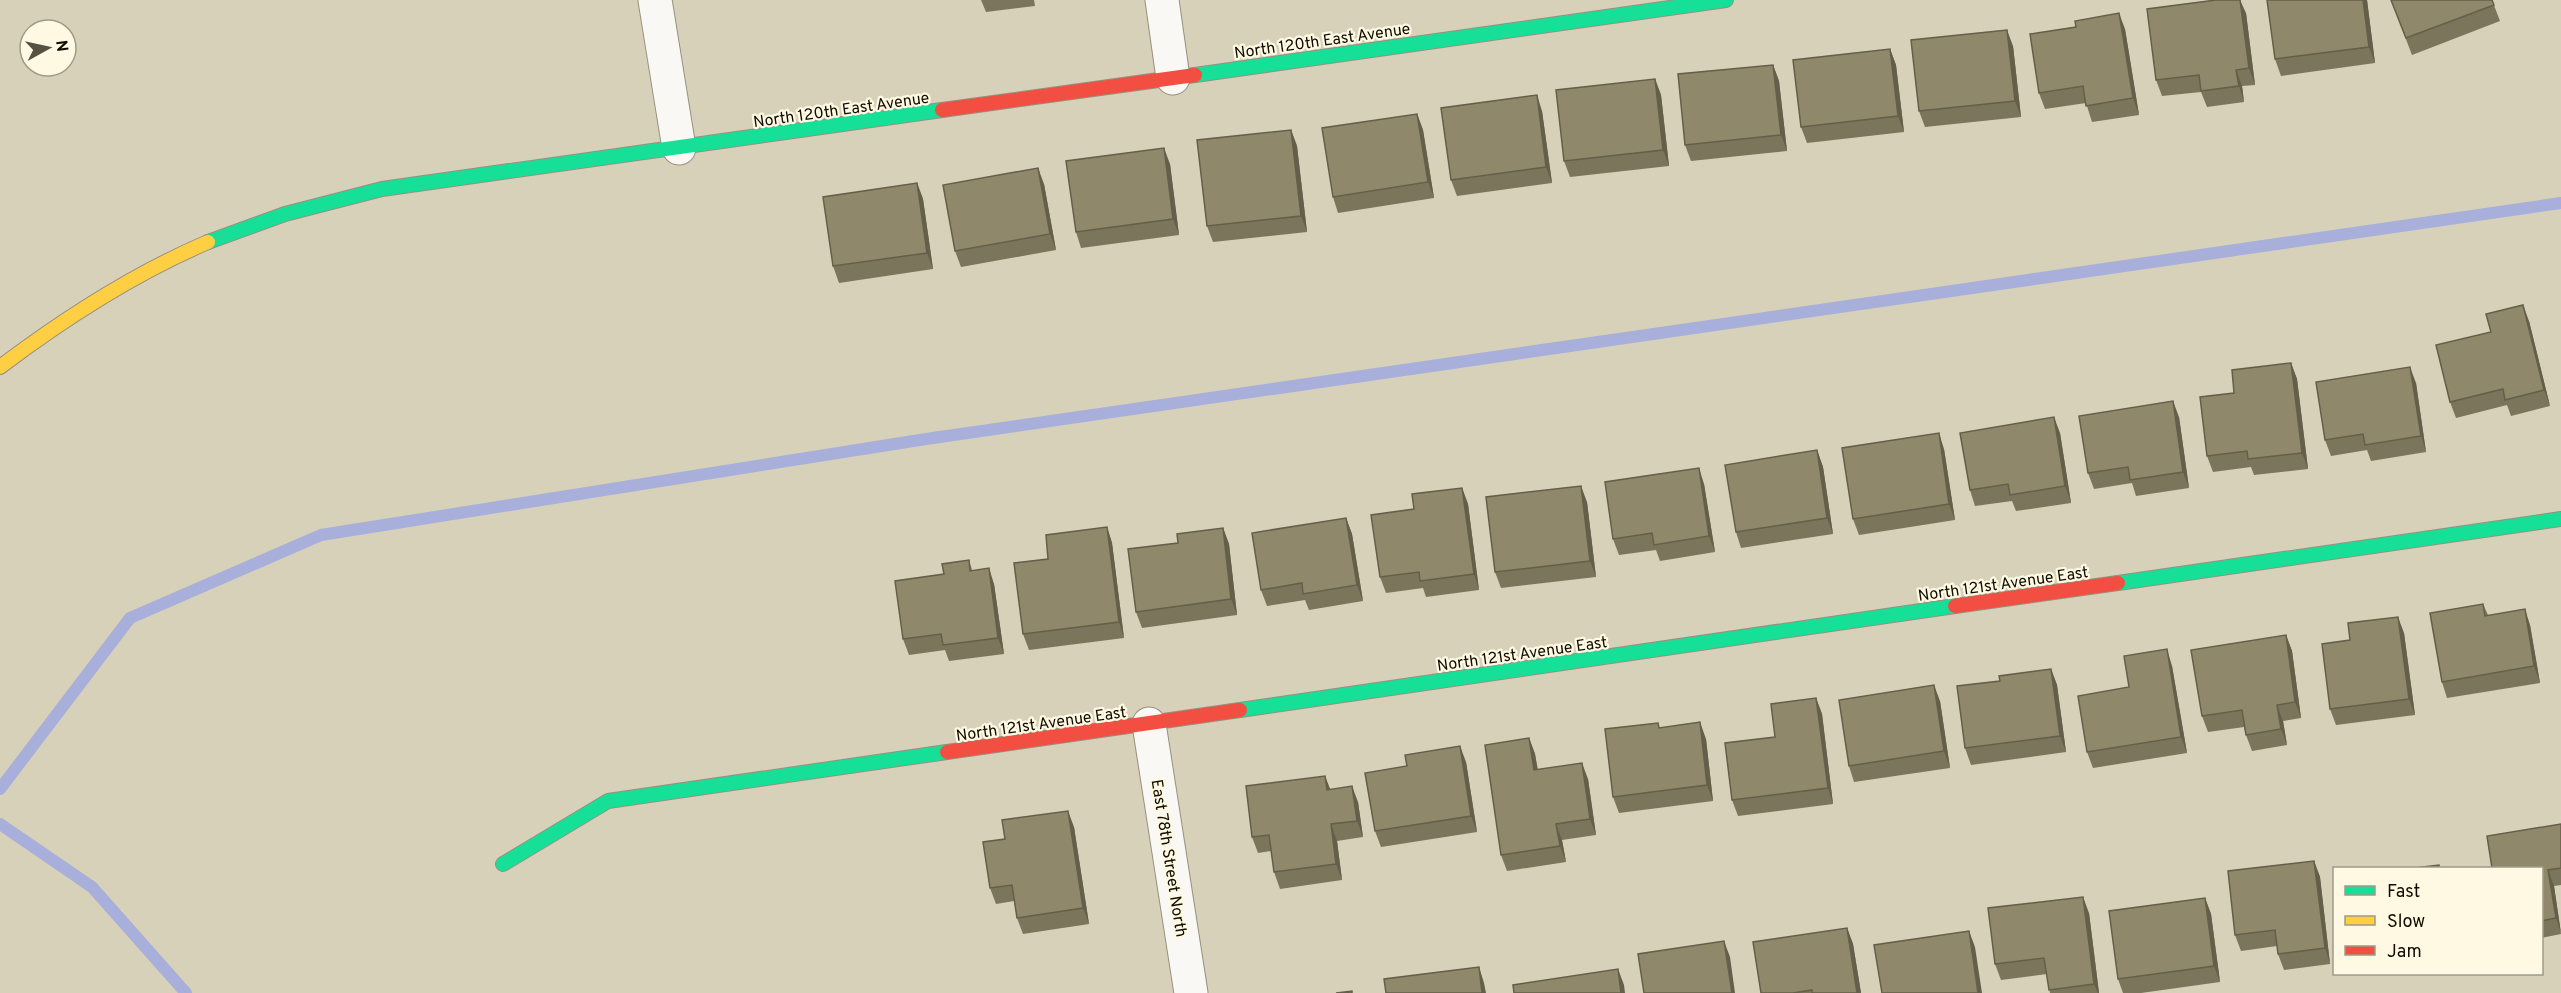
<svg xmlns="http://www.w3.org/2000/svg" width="2561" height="993" font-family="Overpass,sans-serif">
	<rect width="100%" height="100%" fill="#d7d1ba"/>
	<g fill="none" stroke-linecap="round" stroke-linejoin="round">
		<path stroke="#a7afda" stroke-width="12" d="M0 789 130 618 321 535 926 439 2561 203
			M0 824 92 887 186 993"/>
		<defs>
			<path id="street" d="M655 0 679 148
				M1162 0 1173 78
				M1149 724 1191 993"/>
			<path id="fast" d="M1195 75 1726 0
				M208 242 285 214 382 189 942 110
				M2118 583 2561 519
				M1240 710 1955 606
				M503 864 608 801 947 752"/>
			<path id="slow" d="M0 367C65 318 133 274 208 242"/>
			<path id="jam" d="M942 110 1195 75
				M1955 606 2118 583
				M947 752 1240 710"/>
		</defs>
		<use href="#street" stroke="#96917f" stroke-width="35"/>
		<use href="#fast" stroke="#96917f" stroke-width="16"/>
		<use href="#slow" stroke="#96917f" stroke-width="16"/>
		<use href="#jam" stroke="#96917f" stroke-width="16"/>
		<use href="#street" stroke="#f9f8f5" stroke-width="33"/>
		<use href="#fast" stroke="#16e098" stroke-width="14"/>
		<use href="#slow" stroke="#ffcf43" stroke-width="14"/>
		<use href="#jam" stroke="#f24e42" stroke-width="14"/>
	</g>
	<path fill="#7b755b" d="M981 0H1034L1035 6 986 12Z
		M2267 0H2367L2375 63 2281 76 2275 59Z
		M2391 0H2492L2500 21 2412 55Z
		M2246 13 2255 85 2242 86 2244 102 2207 107 2201 92 2162 96 2156 80Z
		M2125 29 2139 115 2092 122 2086 103 2045 109 2039 93Z
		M2013 46 2021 117 1925 127 1919 111Z
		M1890 49 1896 65 1904 132 1807 143 1801 127Z
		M1773 65 1779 81 1787 151 1691 161 1685 145Z
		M1655 79 1661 95 1669 166 1570 177 1564 161Z
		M1542 111 1552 183 1457 196 1451 180Z
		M1417 114 1423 130 1434 198 1338 213 1333 197Z
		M1291 130 1297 146 1307 232 1213 242 1207 226Z
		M1170 164 1179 235 1081 248 1076 232Z
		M917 183 923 199 933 269 839 283 833 266Z
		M1044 184 1056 250 961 267 955 251Z
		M2529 321 2550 406 2511 416 2507 405 2456 418 2450 402 2491 332Z
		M2291 363 2297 379 2308 469 2254 475 2251 467 2213 472 2207 456 2234 393Z
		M2416 383 2426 452 2371 461 2367 450 2331 456 2325 440Z
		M2179 417 2189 488 2136 496 2132 483 2094 489 2088 473Z
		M2060 433 2071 503 2016 511 2012 501 1975 506 1970 490Z
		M1944 449 1955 520 1859 535 1853 519Z
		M1817 450 1823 467 1833 534 1741 548 1736 532Z
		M1704 484 1715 552 1660 561 1656 550 1619 555 1613 539Z
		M1462 488 1468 504 1479 590 1426 597 1423 588 1386 593 1380 577 1414 509Z
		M1587 502 1596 577 1501 588 1495 572Z
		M1346 518 1352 534 1363 601 1309 610 1305 600 1267 606 1261 590Z
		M1107 527 1112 543 1124 638 1029 650 1023 634 1048 559Z
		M1223 528 1229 544 1237 615 1142 628 1136 612 1178 543Z
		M969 560 972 570 994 584 1004 654 949 661 945 650 909 655 903 639 944 574Z
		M2483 604 2488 615 2530 625 2540 683 2447 698 2442 682Z
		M2404 633 2415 715 2336 725 2330 709 2350 640Z
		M2286 635 2292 651 2301 718 2283 721 2287 745 2252 751 2246 735 2244 727 2208 732 2202 716Z
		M2172 666 2187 753 2093 768 2087 752 2129 687Z
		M2051 669 2057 685 2066 752 1971 765 1965 748Z
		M1816 698 1822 714 1833 804 1738 816 1732 800 1775 737Z
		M1940 701 1950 768 1854 782 1849 766Z
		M1529 738 1535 754 1538 770 1588 779 1596 835 1562 840 1566 862 1507 871 1501 855Z
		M1706 739 1713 801 1619 813 1613 797Z
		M1466 762 1477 832 1381 847 1375 831 1407 766Z
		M1325 776 1330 789 1358 802 1363 837 1337 841 1342 880 1280 889 1274 872 1271 851 1258 853 1252 837Z
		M2561 824V885L2554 886 2561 934 2541 938V868Z
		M1074 827 1089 924 1023 934 1017 918 1014 901 996 904 990 888Z
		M2314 861 2320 877 2330 964 2284 970 2278 954 2277 946 2241 951 2235 935Z
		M2205 898 2211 914 2220 982 2141 993H2123L2118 979Z
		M2089 913 2099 993H2050L2047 974 2001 980 1995 964Z
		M1847 928 1853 944 1861 993H1761Z"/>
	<path fill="#645f4a" d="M2240 0 2246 13 2255 85 2249 68Z
		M2363 0H2367L2375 63 2369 47Z
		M2119 13 2125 29 2139 115 2133 98Z
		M2007 30 2013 46 2021 117 2015 101Z
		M1890 49 1896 65 1904 132 1898 116Z
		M1773 65 1779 81 1787 151 1781 135Z
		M2236 70 2242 86 2244 102 2239 86Z
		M1655 79 1661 95 1669 166 1663 150Z
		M1537 95 1542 111 1552 183 1546 167Z
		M1417 114 1423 130 1434 198 1428 182Z
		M1291 130 1297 146 1307 232 1301 216Z
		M1164 148 1170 164 1179 235 1173 219Z
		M1038 168 1044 184 1056 250 1050 234Z
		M917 183 923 199 933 269 927 253Z
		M2523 305 2529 321 2550 406 2544 390Z
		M2291 363 2297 379 2308 469 2302 453Z
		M2410 367 2416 383 2426 452 2421 436Z
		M2173 401 2179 417 2189 488 2183 472Z
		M2054 417 2060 433 2071 503 2065 486Z
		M1939 433 1944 449 1955 520 1949 504Z
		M1817 450 1823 467 1833 534 1827 518Z
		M1699 468 1704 484 1715 552 1709 536Z
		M1581 486 1587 502 1596 577 1590 561Z
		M1462 488 1468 504 1479 590 1474 574Z
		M1346 518 1352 534 1363 601 1357 585Z
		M1107 527 1112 543 1124 638 1119 622Z
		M1223 528 1229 544 1237 615 1231 599Z
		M989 568 994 584 1004 654 998 638Z
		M2525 609 2530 625 2540 683 2534 666Z
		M2398 617 2404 633 2415 715 2409 699Z
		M2286 635 2292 651 2301 718 2295 702Z
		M2167 649 2172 666 2187 753 2181 737Z
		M2051 669 2057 685 2066 752 2060 736Z
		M1934 685 1940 701 1950 768 1944 751Z
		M1816 698 1822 714 1833 804 1828 788Z
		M2277 705 2283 721 2287 745 2281 729Z
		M1700 722 1706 739 1713 801 1707 785Z
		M1529 738 1535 754 1540 787 1534 770Z
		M1460 746 1466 762 1477 832 1471 816Z
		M1582 763 1588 779 1596 835 1590 819Z
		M1325 776 1331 792 1327 790Z
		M1352 786 1358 802 1363 837 1357 821Z
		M1068 811 1074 827 1089 924 1083 908Z
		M1331 824 1337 841 1342 880 1336 864Z
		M1556 824 1562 840 1566 862 1560 846Z
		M2314 861 2320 877 2330 964 2325 948Z
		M2548 870 2554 886 2561 933 2556 918Z
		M2083 897 2089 913 2099 993H2098L2094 984Z
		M2205 898 2211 914 2220 982 2214 966Z
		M1847 928 1853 944 1861 993H1857Z
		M1969 931 1975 947 1982 993H1978Z
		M1724 941 1730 957 1735 993H1732Z
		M1479 967 1484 983 1486 993H1482Z
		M1618 969 1624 985 1625 993H1621Z"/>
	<path fill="#8f886a" stroke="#645f4a" stroke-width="1.5" d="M2216 0H2240L2249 68 2236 70 2239 86 2201 91 2199 75 2156 80 2147 9Z
		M2267 0H2363L2369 47 2275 59Z
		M2391 0H2492L2494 5 2406 38Z
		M2119 13 2133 98 2086 106 2083 86 2039 93 2030 34 2076 27 2075 21Z
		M2007 30 2015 101 1919 111 1911 40Z
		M1890 49 1898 116 1801 127 1793 60Z
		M1773 65 1781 135 1685 145 1678 74Z
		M1655 79 1663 150 1564 161 1556 90Z
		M1537 95 1546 167 1451 180 1441 108Z
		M1417 114 1428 182 1333 197 1322 128Z
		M1291 130 1301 216 1207 226 1197 140Z
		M1164 148 1173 219 1076 232 1066 161Z
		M1038 168 1050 234 955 251 943 185Z
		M917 183 927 253 833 266 823 197Z
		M2523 305 2544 390 2505 400 2503 389 2450 402 2436 345 2491 332 2486 314Z
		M2291 363 2302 453 2248 459 2247 451 2207 456 2200 397 2234 393 2232 370Z
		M2410 367 2421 436 2365 445 2363 434 2325 440 2316 382Z
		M2173 401 2183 472 2130 480 2128 467 2088 473 2079 416Z
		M2054 417 2065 486 2010 495 2008 484 1970 490 1960 433Z
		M1939 433 1949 504 1853 519 1842 448Z
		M1817 450 1827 518 1736 532 1725 465Z
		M1699 468 1709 536 1654 545 1652 533 1613 539 1605 482Z
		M1581 486 1590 561 1495 572 1486 497Z
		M1462 488 1474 574 1420 581 1419 572 1380 577 1371 515 1414 509 1412 494Z
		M1346 518 1357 585 1303 594 1302 583 1261 590 1252 533Z
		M1107 527 1119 622 1023 634 1014 563 1048 559 1046 535Z
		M1223 528 1231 599 1136 612 1128 549 1178 543 1177 534Z
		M969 560 970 571 989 568 998 638 943 645 941 634 903 639 895 581 944 574 942 564Z
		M2483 604 2485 616 2525 609 2534 666 2442 682 2430 613Z
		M2398 617 2409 699 2330 709 2322 644 2350 640 2348 623Z
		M2286 635 2295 702 2277 705 2281 729 2246 735 2242 710 2202 716 2191 650Z
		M2167 649 2181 737 2087 752 2078 696 2129 687 2124 656Z
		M2051 669 2060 736 1965 748 1957 686 2000 681 1999 676Z
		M1934 685 1944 751 1849 766 1839 700Z
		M1816 698 1828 788 1732 800 1725 743 1775 737 1771 704Z
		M1700 722 1707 785 1613 797 1605 729 1658 723 1659 728Z
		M1529 738 1534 770 1582 763 1590 819 1556 824 1560 846 1501 855 1485 745Z
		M1460 746 1471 816 1375 831 1365 773 1407 766 1405 755Z
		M1325 776 1327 790 1352 786 1357 821 1331 824 1336 864 1274 872 1269 835 1252 837 1246 786Z
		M1068 811 1083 908 1017 918 1012 885 990 888 983 842 1005 839 1002 820Z
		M2561 824V868L2548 870 2556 918 2541 921V868H2492L2487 836Z
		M2314 861 2325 948 2278 954 2275 930 2235 935 2228 871Z
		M2439 865V868H2414Z
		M2083 897 2094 984 2049 990 2044 958 1995 964 1988 908Z
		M2205 898 2214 966 2118 979 2109 911Z
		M1847 928 1857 993H1812V990L1793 993H1761L1753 942Z
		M1969 931 1978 993H1882L1874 945Z
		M1724 941 1732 993H1644L1638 954Z
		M1479 967 1482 993H1386L1384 979Z
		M1618 969 1621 993H1514L1513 985Z
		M1352 991V993H1336Z"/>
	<g text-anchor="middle" stroke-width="4.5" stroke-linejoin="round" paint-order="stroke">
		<g font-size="16" fill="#100c01" stroke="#fff9e3">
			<text transform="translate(1322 40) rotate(-8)" y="6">North 120th East Avenue</text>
			<text transform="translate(841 109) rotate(-8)" y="6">North 120th East Avenue</text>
			<text transform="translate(2003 583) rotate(-8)" y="6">North 121st Avenue East</text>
			<text transform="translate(1522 653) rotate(-8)" y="6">North 121st Avenue East</text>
			<text transform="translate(1041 723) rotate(-8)" y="6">North 121st Avenue East</text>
			<text transform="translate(1170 858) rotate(81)" y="6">East 78th Street North</text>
		</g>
	</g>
	<rect x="2333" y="867" width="210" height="108" fill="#fff9e3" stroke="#9f9a89" stroke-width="1.5"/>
	<rect x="2345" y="886" width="30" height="9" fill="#16e098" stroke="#9f9a89" stroke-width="1.5"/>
	<text x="2387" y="897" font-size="18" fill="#100c01">Fast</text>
	<rect x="2345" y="916" width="30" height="9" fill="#ffcf43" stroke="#9f9a89" stroke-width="1.5"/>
	<text x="2387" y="927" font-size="18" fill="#100c01">Slow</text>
	<rect x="2345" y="946" width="30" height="9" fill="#f24e42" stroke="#9f9a89" stroke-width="1.5"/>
	<text x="2387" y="957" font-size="18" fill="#100c01">Jam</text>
	<g transform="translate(48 48) rotate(82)"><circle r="28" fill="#fff9e3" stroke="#9f9a89" stroke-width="1.5"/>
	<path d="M0-4.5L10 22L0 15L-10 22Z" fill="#565142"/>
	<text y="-9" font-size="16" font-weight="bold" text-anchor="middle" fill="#100c01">N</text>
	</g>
</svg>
